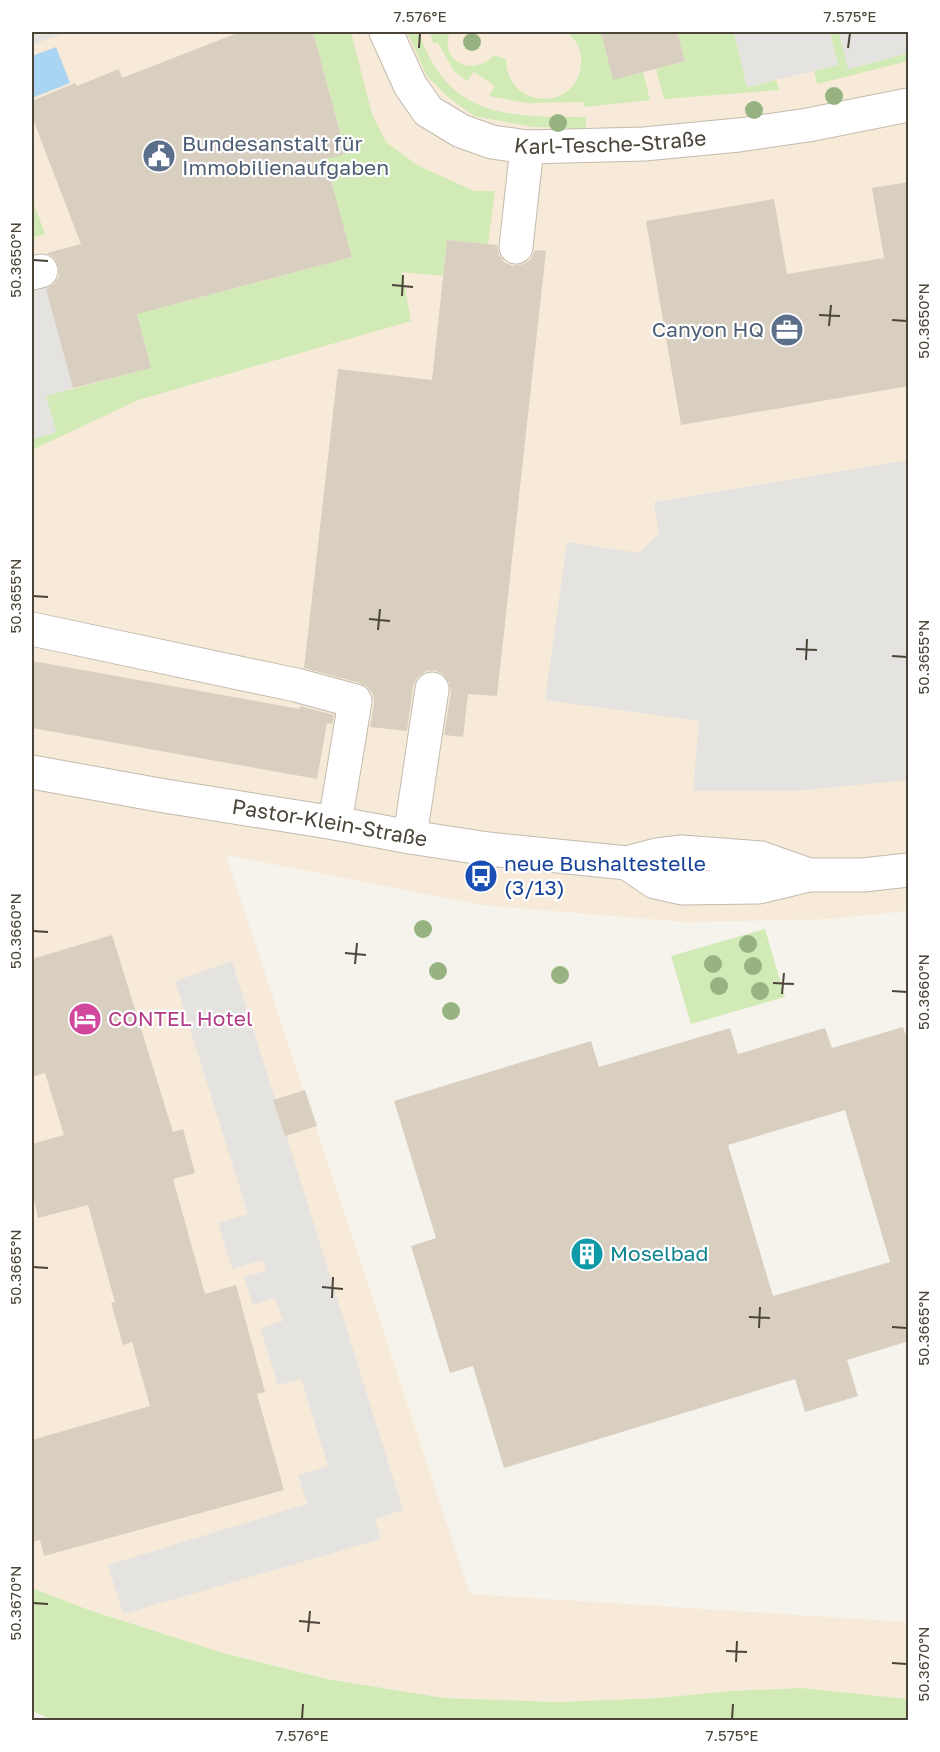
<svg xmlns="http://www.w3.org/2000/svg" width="940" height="1752" font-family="'Golos Text',sans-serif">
	<rect width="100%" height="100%" fill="#f6f3ec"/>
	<path fill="#f7ead8" d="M32 32H908V911L830 919 686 922 482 905 226 855 470 1594 908 1622V1699L801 1688 730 1691 659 1698 558 1702 444 1698 327 1679 223 1653 89 1610 32 1588Z"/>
	<path fill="#d2eab5" d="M313 32H351L372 114 386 142 417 165 474 191H495L488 244 447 240 443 276 402 272 411 321 138 400 32 450V439L56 432 46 396 151 368 132 296 157 309 352 257 330 178 310 163 346 153Z
		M407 32H419C447 118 508 117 586 117V128L533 127 474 116 447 96 427 76Z
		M430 32H450C438 61 473 78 494 55L506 59C507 113 583 111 581 59 581 48 575 38 566 32H601L613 79 643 72 650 100 584 107 583 102 526 103 489 96 495 86 474 72 467 81 454 71 438 43H433Z
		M677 32H734L747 87 776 80 779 90 664 99 656 69 685 61Z
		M830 32H839L849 69 908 53V61L817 84 814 71 838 65Z
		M32 199 45 234 32 238Z
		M765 929 785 997 691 1024 671 956Z
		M32 1588 89 1610 223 1653 327 1679 444 1698 558 1702 659 1698 730 1691 801 1688 908 1699V1720H53L32 1711Z"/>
	<path fill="#e5e3e0" d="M32 32H67L32 45Z
		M734 32H830L838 65 747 87Z
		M839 32H908V53L848 69Z
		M46 286 73 388 46 396 56 432 32 439V290Z
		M908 460V780L795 791H693L699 721 545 700 567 542 639 553 659 534 654 502Z
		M232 961 403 1510 375 1519 381 1539 123 1614 108 1565 307 1504 298 1475 328 1466 301 1379 278 1385 260 1328 283 1321 275 1298 253 1305 244 1277 266 1271 263 1260 232 1269 218 1223 248 1214 175 981Z"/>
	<path fill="#a9d4f2" d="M56 47 70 83 32 98V56Z"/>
	<path fill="#d8cfc1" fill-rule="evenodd" d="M240 32H313L346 154 325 159 352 257 137 314 151 368 73 388 46 289 54 284 59 277V268L55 259 47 253 81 244 32 117V101L75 83 77 86 119 69 122 78Z
		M601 32H677L685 61 613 80Z
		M909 182V386L681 425 646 221 774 199 787 274 884 258 872 188Z
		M447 240 497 245 499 255 504 262 513 266 524 264 531 259 535 250 546 251 497 696 468 694 463 737 444 735 451 691 449 682 443 674 434 670 426 671 417 678 413 686 407 731 370 727 374 703 373 694 367 687 360 683 304 668 338 369 432 380Z
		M32 661 300 709V706L334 715 332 724 327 723 317 779 32 728Z
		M112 935 173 1132 183 1129 195 1173 173 1179 205 1294 236 1285 265 1392 257 1394 284 1490 44 1556 40 1540 32 1542V1440L150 1406 132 1342 123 1345 111 1303 115 1302 88 1205 38 1218 32 1192V1144L64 1135 45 1073 32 1077V959Z
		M903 1027 909 1044V1341L847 1360 858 1396 805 1412 795 1379 504 1468 473 1366 450 1373 411 1246 436 1238 394 1101 591 1041 599 1067 730 1028 738 1054 825 1028 832 1048ZM845 1110 890 1262 773 1296 728 1145Z
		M305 1090 317 1126 285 1136 273 1100Z"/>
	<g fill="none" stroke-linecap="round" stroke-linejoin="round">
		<defs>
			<g id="minor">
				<path id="s1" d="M386 32 410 85 428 111 461 131 492 142 527 147 644 144 739 135 808 125 908 105"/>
				<path d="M516 247 527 147"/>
				<path d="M32 273 41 271"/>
				<path d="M32 629 296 685 355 701 335 823"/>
				<path id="s2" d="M32 772 159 795 335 823 410 837 488 849 627 863 657 855 682 852 761 858 809 875"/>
				<path d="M410 837 432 689"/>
				<path d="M627 863 655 882 682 888 759 887 809 875H863L908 870"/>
			</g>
		</defs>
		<use href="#minor" stroke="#c2bbae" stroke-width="35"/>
		<use href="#minor" stroke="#fff" stroke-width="33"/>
	</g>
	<g fill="#97b381">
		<circle cx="472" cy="42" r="9"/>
		<circle cx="834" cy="96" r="9"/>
		<circle cx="754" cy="110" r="9"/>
		<circle cx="558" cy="123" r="9"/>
		<circle cx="423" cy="929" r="9"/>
		<circle cx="748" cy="944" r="9"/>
		<circle cx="713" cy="964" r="9"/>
		<circle cx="753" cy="966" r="9"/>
		<circle cx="438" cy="971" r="9"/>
		<circle cx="560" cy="975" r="9"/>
		<circle cx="719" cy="986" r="9"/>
		<circle cx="760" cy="991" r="9"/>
		<circle cx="451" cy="1011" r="9"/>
	</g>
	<path fill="none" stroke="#4b4439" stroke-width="2" d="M419 48 420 33M848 48 850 33M33 260 48 261M392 285 413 287M402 296 403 275M819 315 840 316M892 320 907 321M829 326 831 305M33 596 48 597M369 619 390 621M378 630 380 609M796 649 817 650M892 656 907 657M806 660 807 639M33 931 48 932M345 953 366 955M355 964 357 943M773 983 794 984M892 991 907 992M782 994 784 973M33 1267 48 1268M322 1287 343 1289M332 1298 333 1277M749 1317 770 1318M892 1327 907 1328M759 1328 760 1307M33 1603 48 1604M299 1621 320 1623M308 1632 310 1611M726 1651 747 1652M736 1662 737 1641M892 1663 907 1664M302 1719 303 1704M732 1719 733 1704"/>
	<defs>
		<symbol id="civic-disc" viewBox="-11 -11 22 22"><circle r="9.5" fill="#5c6f8a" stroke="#fff"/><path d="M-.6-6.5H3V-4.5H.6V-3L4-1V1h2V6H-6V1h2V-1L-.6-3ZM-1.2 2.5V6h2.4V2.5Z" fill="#fff"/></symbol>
		<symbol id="office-disc" viewBox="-11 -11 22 22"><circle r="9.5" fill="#5c6f8a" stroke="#fff"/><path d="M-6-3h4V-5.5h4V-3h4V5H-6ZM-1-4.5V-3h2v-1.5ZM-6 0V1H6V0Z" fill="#fff"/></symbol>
		<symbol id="bus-disc" viewBox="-11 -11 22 22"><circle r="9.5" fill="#1a4fb4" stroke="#fff"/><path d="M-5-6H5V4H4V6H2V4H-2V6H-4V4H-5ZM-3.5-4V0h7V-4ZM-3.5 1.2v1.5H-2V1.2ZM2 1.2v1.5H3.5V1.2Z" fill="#fff"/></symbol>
		<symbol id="hotel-disc" viewBox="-11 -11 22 22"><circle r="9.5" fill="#d1479c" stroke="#fff"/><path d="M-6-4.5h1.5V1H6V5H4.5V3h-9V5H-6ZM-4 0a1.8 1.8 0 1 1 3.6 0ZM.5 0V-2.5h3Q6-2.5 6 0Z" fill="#fff"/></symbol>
		<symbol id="building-disc" viewBox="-11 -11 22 22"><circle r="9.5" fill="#0f9aa8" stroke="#fff"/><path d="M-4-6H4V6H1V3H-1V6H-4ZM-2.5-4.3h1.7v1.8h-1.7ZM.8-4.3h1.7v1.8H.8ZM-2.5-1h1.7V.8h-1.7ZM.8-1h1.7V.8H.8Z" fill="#fff"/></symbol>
	</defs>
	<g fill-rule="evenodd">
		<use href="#civic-disc" x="140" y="137" width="38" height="38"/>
		<use href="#office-disc" x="768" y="311" width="38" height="38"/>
		<use href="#bus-disc" x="462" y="857" width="38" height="38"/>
		<use href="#hotel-disc" x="66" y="1000" width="38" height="38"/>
		<use href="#building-disc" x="568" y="1235" width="38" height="38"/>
	</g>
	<g text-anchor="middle" stroke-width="4.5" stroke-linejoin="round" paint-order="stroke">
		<g font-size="21" fill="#4b4439" stroke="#fff">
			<text dy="7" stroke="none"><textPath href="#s1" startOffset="280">Karl-Tesche-Straße</textPath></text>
			<text dy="7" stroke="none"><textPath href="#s2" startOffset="302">Pastor-Klein-Straße</textPath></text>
		</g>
		<g font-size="21" fill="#4e5e75" stroke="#fff" text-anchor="start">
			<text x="182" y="151">Bundesanstalt für<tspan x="182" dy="24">Immobilienaufgaben</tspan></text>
			<text x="764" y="337" text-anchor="end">Canyon HQ</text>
		</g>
		<g font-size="21" fill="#164399" stroke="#fff" text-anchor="start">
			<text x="504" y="871">neue Bushaltestelle<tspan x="504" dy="24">(3/13)</tspan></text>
		</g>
		<g font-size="21" fill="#b23c85" stroke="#fff" text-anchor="start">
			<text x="108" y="1026">CONTEL Hotel</text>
		</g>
		<g font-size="21" fill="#0d838f" stroke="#fff" text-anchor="start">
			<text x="610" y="1261">Moselbad</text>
		</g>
	</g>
	<rect width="940" height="1752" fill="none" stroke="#ffffff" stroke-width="66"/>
	<rect x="33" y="33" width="874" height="1686" fill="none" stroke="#4b4439" stroke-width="2"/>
	<g font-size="15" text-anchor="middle" fill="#4b4439">
		<text x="420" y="22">7.576°E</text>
		<text x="850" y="22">7.575°E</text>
		<text transform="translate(16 260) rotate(-90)" y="5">50.3650°N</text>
		<text transform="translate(924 321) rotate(-90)" y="5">50.3650°N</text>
		<text transform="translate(16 596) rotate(-90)" y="5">50.3655°N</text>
		<text transform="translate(924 657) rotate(-90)" y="5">50.3655°N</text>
		<text transform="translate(16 931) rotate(-90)" y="5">50.3660°N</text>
		<text transform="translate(924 992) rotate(-90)" y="5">50.3660°N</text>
		<text transform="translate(16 1267) rotate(-90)" y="5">50.3665°N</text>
		<text transform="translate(924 1328) rotate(-90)" y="5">50.3665°N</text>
		<text transform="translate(16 1603) rotate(-90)" y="5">50.3670°N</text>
		<text transform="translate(924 1664) rotate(-90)" y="5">50.3670°N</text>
		<text x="302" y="1741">7.576°E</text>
		<text x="732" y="1741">7.575°E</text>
	</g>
</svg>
